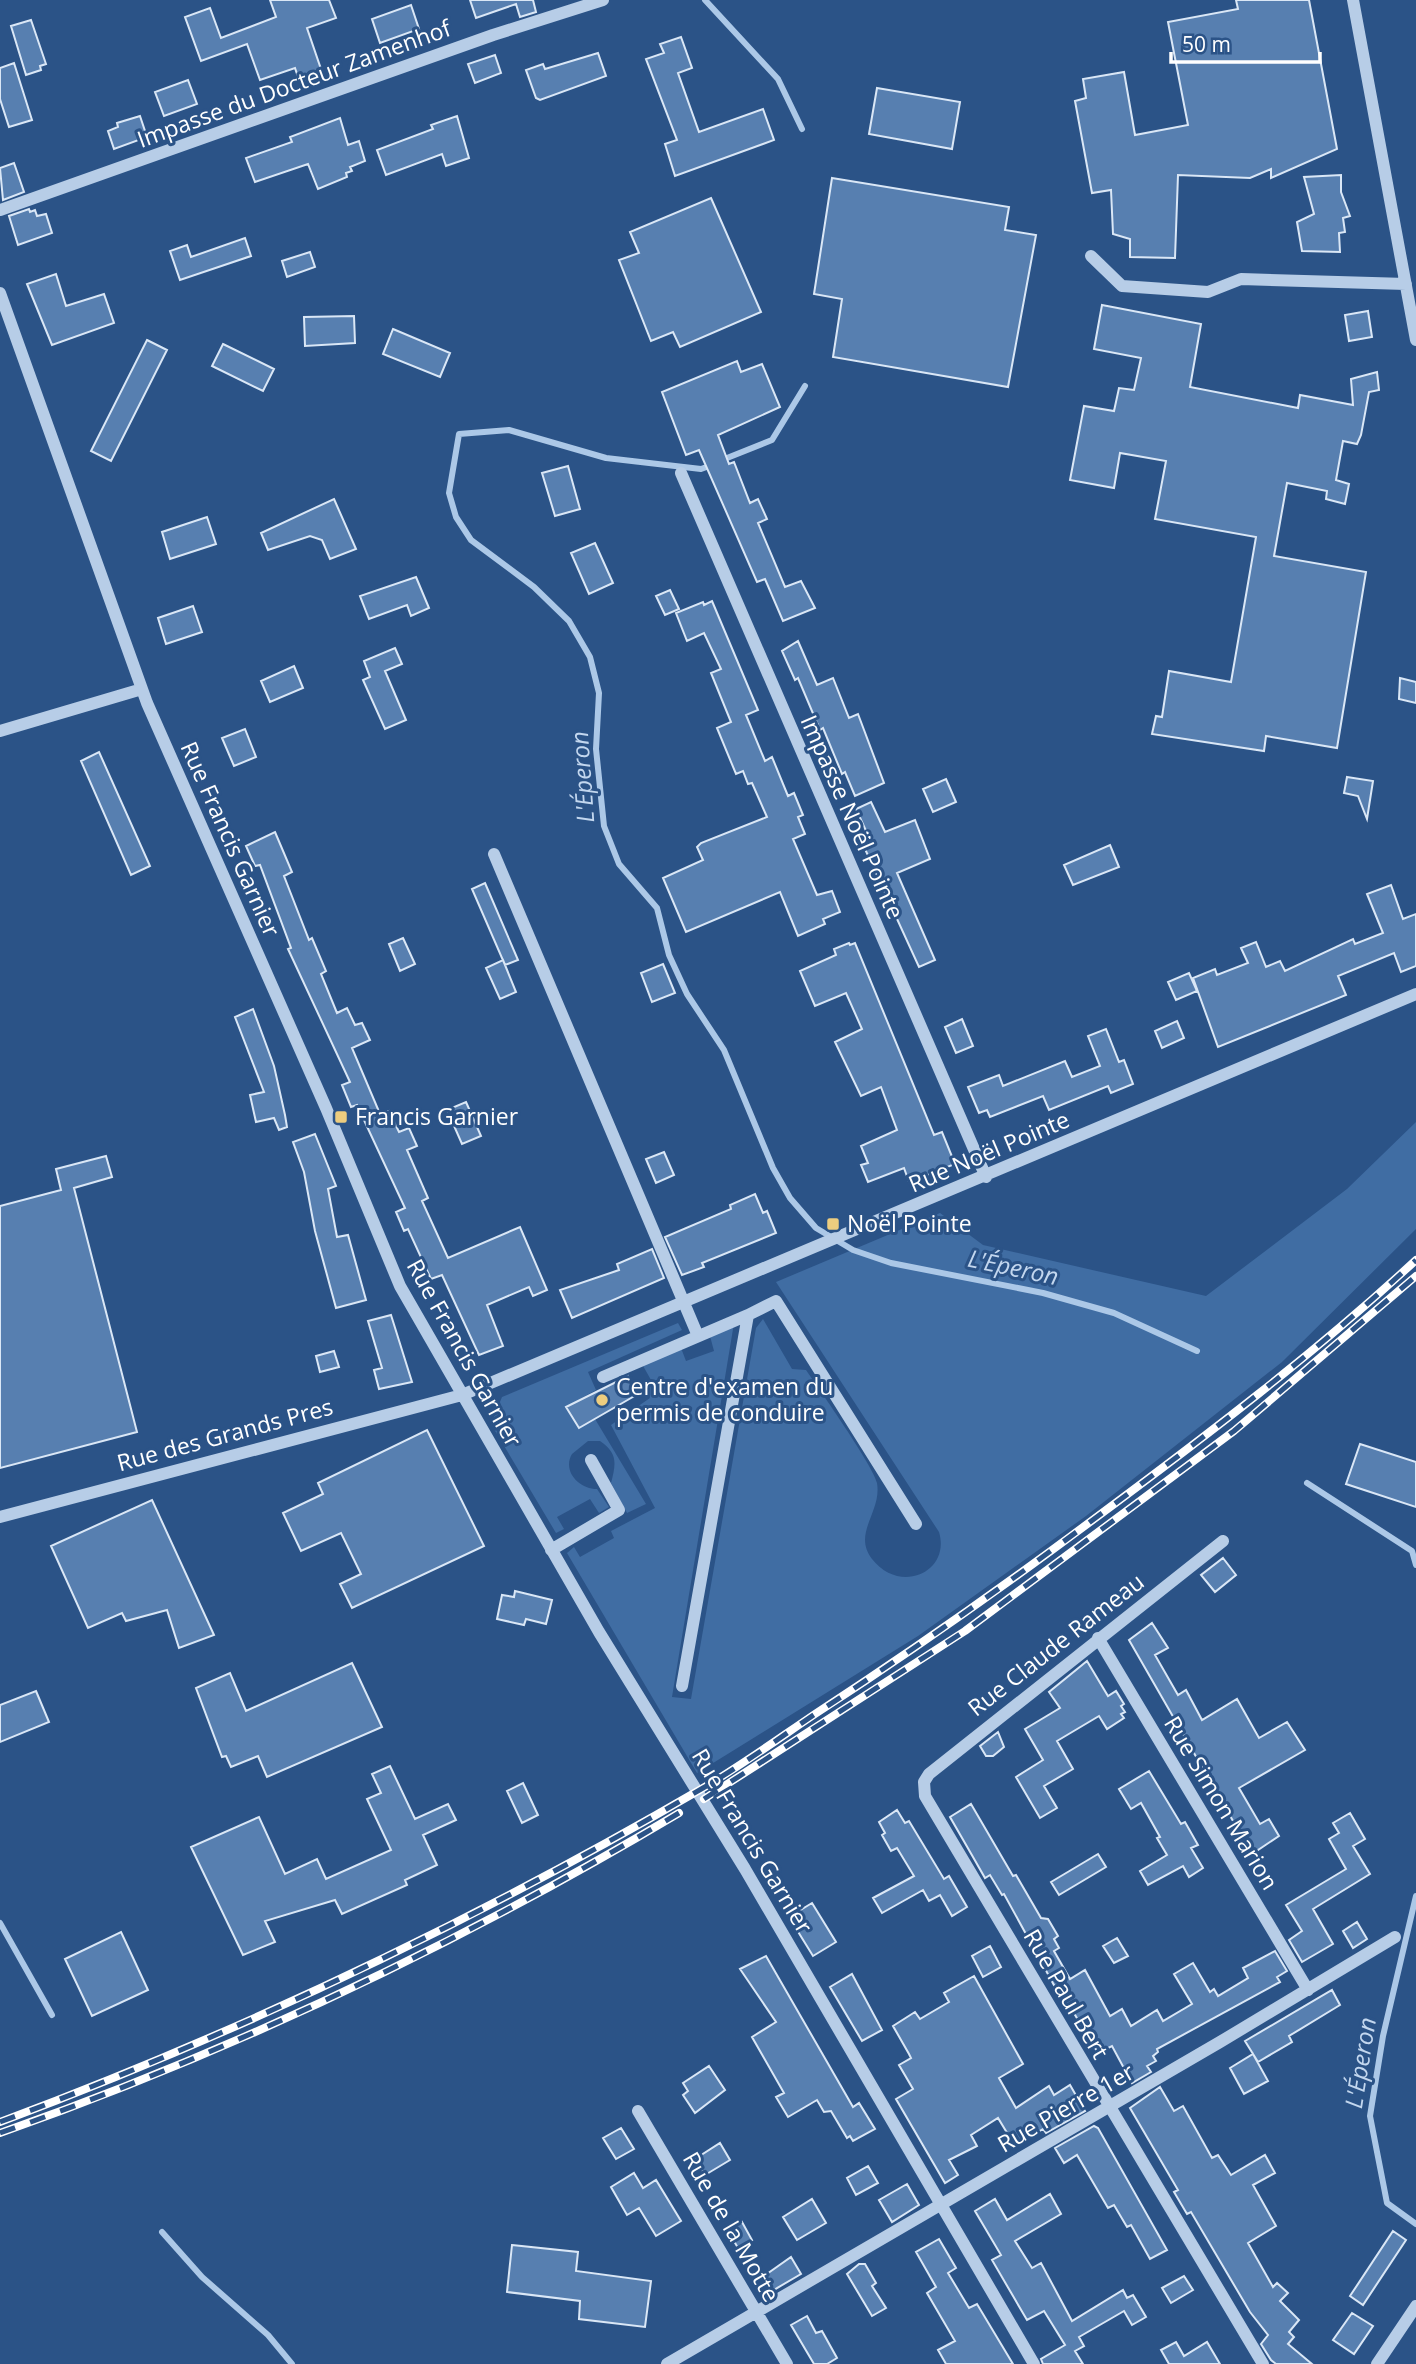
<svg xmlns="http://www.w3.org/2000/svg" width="1416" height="2364" font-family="'Open Sans',sans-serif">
	<rect width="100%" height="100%" fill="#2b5387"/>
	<path fill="#406da3" d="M1416 1122V1229L1282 1362 1086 1516 918 1636 697 1773 567 1553 574 1547 580 1557 614 1538 611 1531 655 1508 611 1425 650 1398 642 1385 651 1380 642 1364 681 1348 686 1361 714 1351 710 1336 734 1323 672 1697 691 1699 756 1328 763 1319 792 1369 806 1370C819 1389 874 1467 877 1483 882 1512 852 1533 872 1559 900 1595 951 1572 939 1532L776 1282 940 1213 983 1245 1206 1296 1347 1189Z
		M678 1323 682 1330 588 1372 596 1390 566 1407 579 1428 595 1419 646 1504 627 1513 611 1483C616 1464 618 1453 600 1441H588L572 1454C562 1471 579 1489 597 1489L609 1507 599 1513 590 1499 557 1517 564 1529 556 1533 491 1424 502 1397Z"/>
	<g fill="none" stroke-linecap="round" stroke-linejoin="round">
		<path stroke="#acc8e7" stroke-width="6" d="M705 0 778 79 802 129
			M722 460 772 440 805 386
			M712 465 701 469 606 458 509 430 459 434 449 493 456 517 471 540 534 587 569 621 590 657 599 693 596 749 604 826 619 864 657 908 669 955 687 994 724 1050 773 1168 790 1198 816 1228 853 1250 891 1263 1043 1293 1114 1313 1197 1351
			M1307 1483 1412 1551 1416 1565
			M1416 1896 1383 2036 1370 2116 1387 2203 1416 2224
			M0 1923 52 2015
			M162 2232 202 2277 268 2335 292 2364"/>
	</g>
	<path fill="#577fb0" stroke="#dae7f6" stroke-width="2" d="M270 0H329L336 18 307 28 323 75 300 83 295 68 260 80 247 44 201 61 185 17 210 8 221 38 276 17Z
		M470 0H533L536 12 520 17 516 4 476 18Z
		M1236 0H1309L1337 149 1271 178V169L1250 178 1178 175 1175 258 1130 257V239L1113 234 1111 190 1092 193 1075 101 1086 98 1083 79 1124 72 1135 135 1188 125 1168 22 1238 9Z
		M411 5 419 29 380 43 372 19Z
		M31 20 46 64 40 66 41 70 26 75 11 26Z
		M681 37 692 68 678 73 699 132 763 109 774 140 675 176 665 144 677 140 646 59 664 53 660 44Z
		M598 53 606 76 540 100 536 98 526 70 543 64 545 69Z
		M495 55 501 73 475 83 468 64Z
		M14 63 32 120 9 127 0 99V68Z
		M188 80 197 104 164 116 155 92Z
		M877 88 960 102 952 149 869 134Z
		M140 116 147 137 114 149 108 131 118 127 117 123Z
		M457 116 469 158 446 166 442 154 386 175 377 150 433 129 431 125Z
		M340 118 348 145 359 141 365 161 350 167 352 171 346 173 347 177 318 189 308 164 255 182 246 158 292 142 290 137Z
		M14 163 24 192 3 200 0 168Z
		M1341 175V192L1350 216 1343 218 1345 232 1339 233 1340 252 1302 251 1297 222 1314 214 1304 177Z
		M832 178 1009 207 1005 230 1036 235 1008 387 833 357 842 299 814 294Z
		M711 198 761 312 680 347 673 332 651 341 619 260 639 253 630 232Z
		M29 209 30 212 35 210 37 216 46 214 52 233 18 245 9 216Z
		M245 238 251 256 180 280 170 251 187 245 191 257Z
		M310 252 315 267 287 277 282 261Z
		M56 274 66 306 104 294 114 323 52 345 27 284Z
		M1102 305 1201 324 1190 387 1298 408 1300 395 1353 405 1351 379 1377 372 1379 390 1369 392 1361 435 1357 444 1343 441 1336 480 1349 484 1345 504 1326 499 1327 491 1287 483 1274 556 1366 572 1337 748 1266 736 1264 751 1152 734 1156 716 1162 717 1169 671 1231 682 1256 537 1155 519 1166 461 1120 453 1114 488 1070 480 1084 406 1114 411 1119 388 1134 390 1141 358 1094 349Z
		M1368 311 1372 337 1349 341 1345 315Z
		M354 316 355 343 305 346 304 317Z
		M393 329 450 353 440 377 383 354Z
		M147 340 167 350 111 461 91 451Z
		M223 344 274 369 263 391 212 366Z
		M737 361 741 372 762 364 780 407 718 435 729 464 734 462 750 503 758 499 767 519 758 523 785 587 801 581 815 608 783 621 765 579 757 582 699 450 686 455 662 392Z
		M568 466 580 509 555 516 542 473Z
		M334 499 356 549 330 559 322 540 310 536 268 550 261 533Z
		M207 517 216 544 170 559 162 532Z
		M595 543 613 583 589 594 571 553Z
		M416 577 429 608 411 616 407 605 369 619 360 596Z
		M670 590 679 609 665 615 656 596Z
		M712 601 758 710 746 715 765 761 772 757 788 796 794 793 803 815 798 817 805 834 793 839 817 895 832 891 840 912 823 919 825 924 798 936 780 892 686 932 663 878 703 860 697 847 701 843 767 817 752 783 748 784 743 771 736 774 717 728 731 722 711 673 721 669 704 633 687 641 676 613 703 602 704 605Z
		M193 606 202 632 166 644 158 618Z
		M798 641 817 685 833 678 849 718 858 714 884 783 855 796 845 772 842 774 823 728 820 730 798 678 795 680 782 651Z
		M395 648 402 664 385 671 406 720 385 729 363 680 370 677 364 661Z
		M294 666 303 688 270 702 261 681Z
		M1400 678 1416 682V703L1399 699Z
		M245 729 256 757 234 766 222 738Z
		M99 752 150 866 131 875 81 761Z
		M1347 777 1373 781 1367 819 1358 796 1344 793Z
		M946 779 956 802 933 812 923 789Z
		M871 802 885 832 915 820 930 859 897 873 935 960 919 967 865 849 873 846 856 809Z
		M275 832 292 872 284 876 309 940 312 938 326 971 321 974 337 1013 347 1008 355 1025 362 1023 370 1040 352 1048 380 1114 389 1111 399 1132 409 1128 417 1146 407 1150 428 1198 422 1201 448 1258 520 1227 547 1290 533 1296 529 1287 487 1305 503 1346 479 1355 442 1275 431 1279 408 1229 404 1231 396 1212 405 1208 357 1105 351 1107 342 1085 350 1082 288 949 291 948 260 865 255 866 246 846Z
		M1110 845 1119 867 1073 885 1064 865Z
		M485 883 518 960 505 965 472 889Z
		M1391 885 1403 919 1416 914V966L1401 972 1394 953 1338 976 1346 995 1218 1047 1193 978 1215 969 1217 975 1248 963 1241 948 1256 942 1266 967 1280 961 1285 971 1353 939 1355 944 1383 933 1367 894Z
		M403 938 415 964 400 971 389 944Z
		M849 943 850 945 855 943 934 1135 942 1132 955 1164 909 1182 904 1168 868 1182 861 1165 868 1163 861 1146 897 1130 881 1087 861 1096 835 1042 862 1029 846 993 815 1006 800 971 836 955 834 949Z
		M503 960 516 992 500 999 486 968Z
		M663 964 675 993 652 1002 641 973Z
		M1189 973 1197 991 1176 1000 1168 982Z
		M253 1009 274 1066 285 1115 287 1127 279 1130 274 1118 256 1122 250 1095 264 1092 235 1017Z
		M962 1019 973 1046 956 1053 945 1027Z
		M1177 1021 1184 1038 1162 1048 1155 1031Z
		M1106 1029 1119 1062 1124 1060 1133 1084 1111 1093 1108 1086 1049 1110 1043 1096 990 1117 987 1110 979 1113 968 1087 999 1075 1003 1086 1065 1061 1072 1077 1100 1066 1088 1036Z
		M466 1102 481 1136 462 1144 447 1110Z
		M315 1134 336 1186 328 1189 337 1237 348 1235 366 1300 336 1308 315 1231 304 1172 293 1142Z
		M664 1152 674 1175 656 1183 646 1159Z
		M106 1156 112 1177 74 1188 137 1432 0 1468V1206L61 1190 56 1169Z
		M755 1194 763 1213 767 1211 776 1233 702 1263 704 1267 682 1275 665 1237 731 1209 730 1205Z
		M652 1249 664 1278 572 1318 560 1290 619 1270 617 1264Z
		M391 1315 412 1382 379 1389 374 1370 382 1368 368 1321Z
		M334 1351 339 1367 320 1372 316 1356Z
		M628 1376 638 1394 579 1428 566 1407Z
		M427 1430 484 1546 352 1608 340 1584 361 1574 341 1533 301 1551 283 1513 323 1494 318 1483Z
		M1360 1444 1416 1462V1507L1346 1484Z
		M152 1500 214 1635 179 1648 167 1610 126 1621 122 1613 88 1628 51 1546Z
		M1223 1558 1236 1575 1215 1592 1201 1575Z
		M515 1591 552 1600 546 1624 526 1619 524 1625 497 1619 502 1595 514 1597Z
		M1152 1623 1168 1648 1155 1655 1178 1695 1186 1690 1202 1720 1237 1699 1259 1738 1287 1722 1305 1750 1239 1788 1260 1824 1269 1819 1279 1836 1252 1854 1129 1640Z
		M1087 1661 1108 1696 1116 1691 1124 1704 1121 1706 1125 1712 1121 1714 1124 1718 1107 1729 1099 1716 1057 1741 1073 1769 1044 1786 1057 1808 1040 1818 1016 1777 1043 1760 1025 1729 1060 1708 1049 1692Z
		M352 1663 382 1727 267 1777 258 1756 231 1767 226 1756 222 1757 196 1688 230 1673 246 1711Z
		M36 1691 49 1722 0 1742V1705Z
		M998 1732 1004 1747 993 1756H986L980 1746Z
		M390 1766 415 1819 448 1804 456 1820 423 1835 437 1865 405 1880 407 1885 342 1914 335 1900 265 1921 275 1942 243 1955 191 1847 259 1817 285 1874 317 1859 326 1879 391 1850 367 1799 381 1793 372 1774Z
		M1149 1771 1181 1824 1185 1822 1198 1845 1191 1848 1203 1868 1189 1877 1183 1866 1148 1885 1140 1871 1167 1855 1157 1838 1160 1837 1141 1803 1131 1809 1119 1789Z
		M523 1783 538 1815 522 1823 507 1791Z
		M971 1804 1013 1876 1016 1875 1041 1918 1048 1919 1058 1936 1054 1939 1059 1948 1054 1951 1070 1979 1085 1970 1110 2016 1122 2009 1131 2026 1157 2010 1163 2021 1192 2004 1174 1974 1193 1963 1210 1992 1214 1989 1218 1996 1248 1978 1243 1968 1275 1951 1287 1971 1277 1977 1280 1982 1157 2049 1158 2052 1153 2056 1156 2061 1147 2066 1151 2072 1132 2083 1112 2046 1098 2053 1069 2005 1066 2007 1004 1894 1002 1895 990 1875 985 1878 973 1857 950 1817Z
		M897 1810 905 1823 909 1821 944 1879 949 1876 967 1907 952 1916 940 1895 929 1901 923 1890 882 1913 873 1898 914 1876 897 1848 891 1851 882 1835 885 1833 879 1822Z
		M1350 1813 1365 1839 1353 1846 1370 1874 1313 1909 1333 1944 1302 1962 1289 1940 1302 1931 1286 1905 1346 1869 1329 1839 1339 1833 1333 1823Z
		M1098 1854 1106 1867 1059 1895 1051 1882Z
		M812 1903 836 1942 813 1956 789 1917Z
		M1357 1922 1367 1939 1353 1948 1343 1931Z
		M121 1932 148 1990 92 2016 65 1959Z
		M1117 1938 1128 1956 1114 1963 1103 1946Z
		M990 1946 1001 1967 983 1977 972 1956Z
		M766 1956 853 2107 859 2103 875 2129 853 2141 850 2136 847 2138 831 2111 824 2112 817 2100 788 2117 776 2097 784 2093 752 2037 776 2022 740 1969Z
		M852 1974 882 2030 862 2041 830 1987Z
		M974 1976 1023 2064 999 2078 1016 2108 1049 2086 1054 2095 1070 2085 1085 2111 1046 2133 1043 2129 1015 2146 998 2118 971 2135 977 2146 949 2160 958 2175 945 2183 896 2099 913 2089 899 2065 911 2058 909 2054 893 2026 915 2012 920 2019 949 2002 944 1993Z
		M1332 1990 1340 2005 1289 2036 1292 2042 1258 2062 1245 2041Z
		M1253 2054 1268 2081 1244 2094 1230 2068Z
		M709 2066 725 2090 695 2113 683 2095 688 2091 683 2083Z
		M1160 2087 1174 2111 1183 2106 1212 2158 1218 2155 1231 2175 1265 2155 1275 2173 1253 2185 1276 2226 1248 2243 1273 2287 1277 2283 1288 2293 1280 2301 1299 2320 1289 2332 1294 2337 1288 2344 1312 2364H1276L1271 2360 1261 2344 1268 2335 1250 2312 1191 2212 1187 2214 1174 2192 1178 2190 1130 2108Z
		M1094 2126 1098 2128 1167 2250 1150 2259 1131 2225 1127 2227 1114 2205 1108 2208 1077 2155 1064 2163 1055 2148Z
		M621 2128 634 2149 616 2159 603 2138Z
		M720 2143 730 2160 705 2175 695 2159Z
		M868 2166 878 2183 856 2195 847 2178Z
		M634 2173 643 2188 656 2180 681 2221 656 2236 639 2208 627 2215 611 2187Z
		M907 2184 919 2205 892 2222 879 2200Z
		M1050 2194 1061 2214 1015 2241 1032 2268 1041 2263 1072 2321 1123 2290 1127 2298 1133 2295 1146 2317 1132 2325 1124 2311 1079 2337 1084 2346 1075 2351 1083 2364H1043L1041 2359 1065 2345 1044 2311 1027 2320 992 2260 1001 2255 975 2211 995 2199 1007 2220Z
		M812 2199 826 2223 797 2240 783 2217Z
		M742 2222 752 2240 738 2248 728 2231Z
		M1393 2231 1406 2240 1363 2305 1350 2296Z
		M939 2239 956 2268 948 2273 969 2308 977 2304 1013 2364H946L938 2350 955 2341 927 2293 936 2287 916 2252Z
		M512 2245 578 2252 576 2271 651 2281 645 2327 579 2319 580 2301 507 2292Z
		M791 2257 801 2274 772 2291 764 2276Z
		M859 2264H865L876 2283 872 2286 886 2308 872 2316 847 2274Z
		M1184 2276 1193 2290 1171 2303 1162 2288Z
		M1352 2313 1373 2326 1354 2354 1333 2340Z
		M807 2316 816 2333 822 2331 837 2358 827 2364H814L791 2325Z
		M1176 2342 1184 2356 1207 2342 1220 2364H1169L1161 2350Z"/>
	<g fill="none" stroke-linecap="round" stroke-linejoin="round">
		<path stroke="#b7cde7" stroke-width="12" d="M1353 0 1416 340
			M0 210 493 35 603 0
			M1091 256 1122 286 1208 292 1241 279 1406 284
			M0 293 147 703 326 1108 400 1286 599 1632 745 1869 1034 2364
			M681 473 986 1177
			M0 731 142 689
			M494 854 698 1336
			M603 1377 748 1315
			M0 1517 462 1395 1416 994
			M1223 1541 929 1774 924 1782 925 1796 1263 2364
			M551 1550 619 1510 591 1460
			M1098 1638 1308 1990
			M682 1686 748 1315 776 1301 916 1524
			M638 2111 787 2364
			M667 2364 1220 2042 1395 1937
			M1377 2364 1416 2306"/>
		<defs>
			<path id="rail" d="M704 1799 965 1631 1234 1431 1416 1276
				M0 2122C244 2031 478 1919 703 1788 742 1765 778 1739 815 1714 909 1653 1000 1589 1090 1522 1202 1439 1313 1355 1416 1260
				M0 2133C236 2050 464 1941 679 1813"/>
		</defs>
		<use href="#rail" stroke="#fff" stroke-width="8"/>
		<use href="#rail" stroke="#2b5387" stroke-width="5" stroke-dasharray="16" stroke-linecap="butt"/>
	</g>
	<g fill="#edcd7f" stroke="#2b5387" stroke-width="2.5">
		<rect x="334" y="1110" width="14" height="14" rx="3.5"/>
		<rect x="826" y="1217" width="14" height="14" rx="3.5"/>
		<circle cx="602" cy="1400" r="7"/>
	</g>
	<g text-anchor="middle" stroke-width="6" stroke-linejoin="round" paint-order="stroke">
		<g font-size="23" fill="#fff" stroke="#2b5387">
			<text transform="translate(294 84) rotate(-20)" y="8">Impasse du Docteur Zamenhof</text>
			<text transform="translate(852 817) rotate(66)" y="8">Impasse Noël Pointe</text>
			<text transform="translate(230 839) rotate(66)" y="8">Rue Francis Garnier</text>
			<text transform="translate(989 1152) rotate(-23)" y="8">Rue Noël Pointe</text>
			<text transform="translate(464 1353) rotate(61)" y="8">Rue Francis Garnier</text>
			<text transform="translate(225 1435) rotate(-15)" y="8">Rue des Grands Pres</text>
			<text transform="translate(1056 1645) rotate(-38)" y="8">Rue Claude Rameau</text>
			<text transform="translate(1221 1803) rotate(59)" y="8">Rue Simon Marion</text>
			<text transform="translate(752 1841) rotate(59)" y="8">Rue Francis Garnier</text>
			<text transform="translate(1066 1994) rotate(60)" y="8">Rue Paul Bert</text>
			<text transform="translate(1066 2108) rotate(-30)" y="8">Rue Pierre 1er</text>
			<text transform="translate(731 2227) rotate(60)" y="8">Rue de la Motte</text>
		</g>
		<g font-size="23" fill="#fff" stroke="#2b5387" text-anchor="start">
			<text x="355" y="1125">Francis Garnier</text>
			<text x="847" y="1232">Noël Pointe</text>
			<text x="616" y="1395">Centre d'examen du<tspan x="616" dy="26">permis de conduire</tspan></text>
		</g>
		<g font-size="24" font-style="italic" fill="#c3d7ef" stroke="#2b5387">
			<text transform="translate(583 777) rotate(-94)" y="8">L'Éperon</text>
			<text transform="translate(1013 1268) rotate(12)" y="8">L'Éperon</text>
			<text transform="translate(1361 2063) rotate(-81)" y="8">L'Éperon</text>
		</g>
	</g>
	<path d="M1171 52v10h149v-10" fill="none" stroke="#ffffff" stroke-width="3.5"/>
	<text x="1182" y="52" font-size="21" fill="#ffffff" stroke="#2b5387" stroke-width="5" paint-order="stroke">50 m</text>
</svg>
